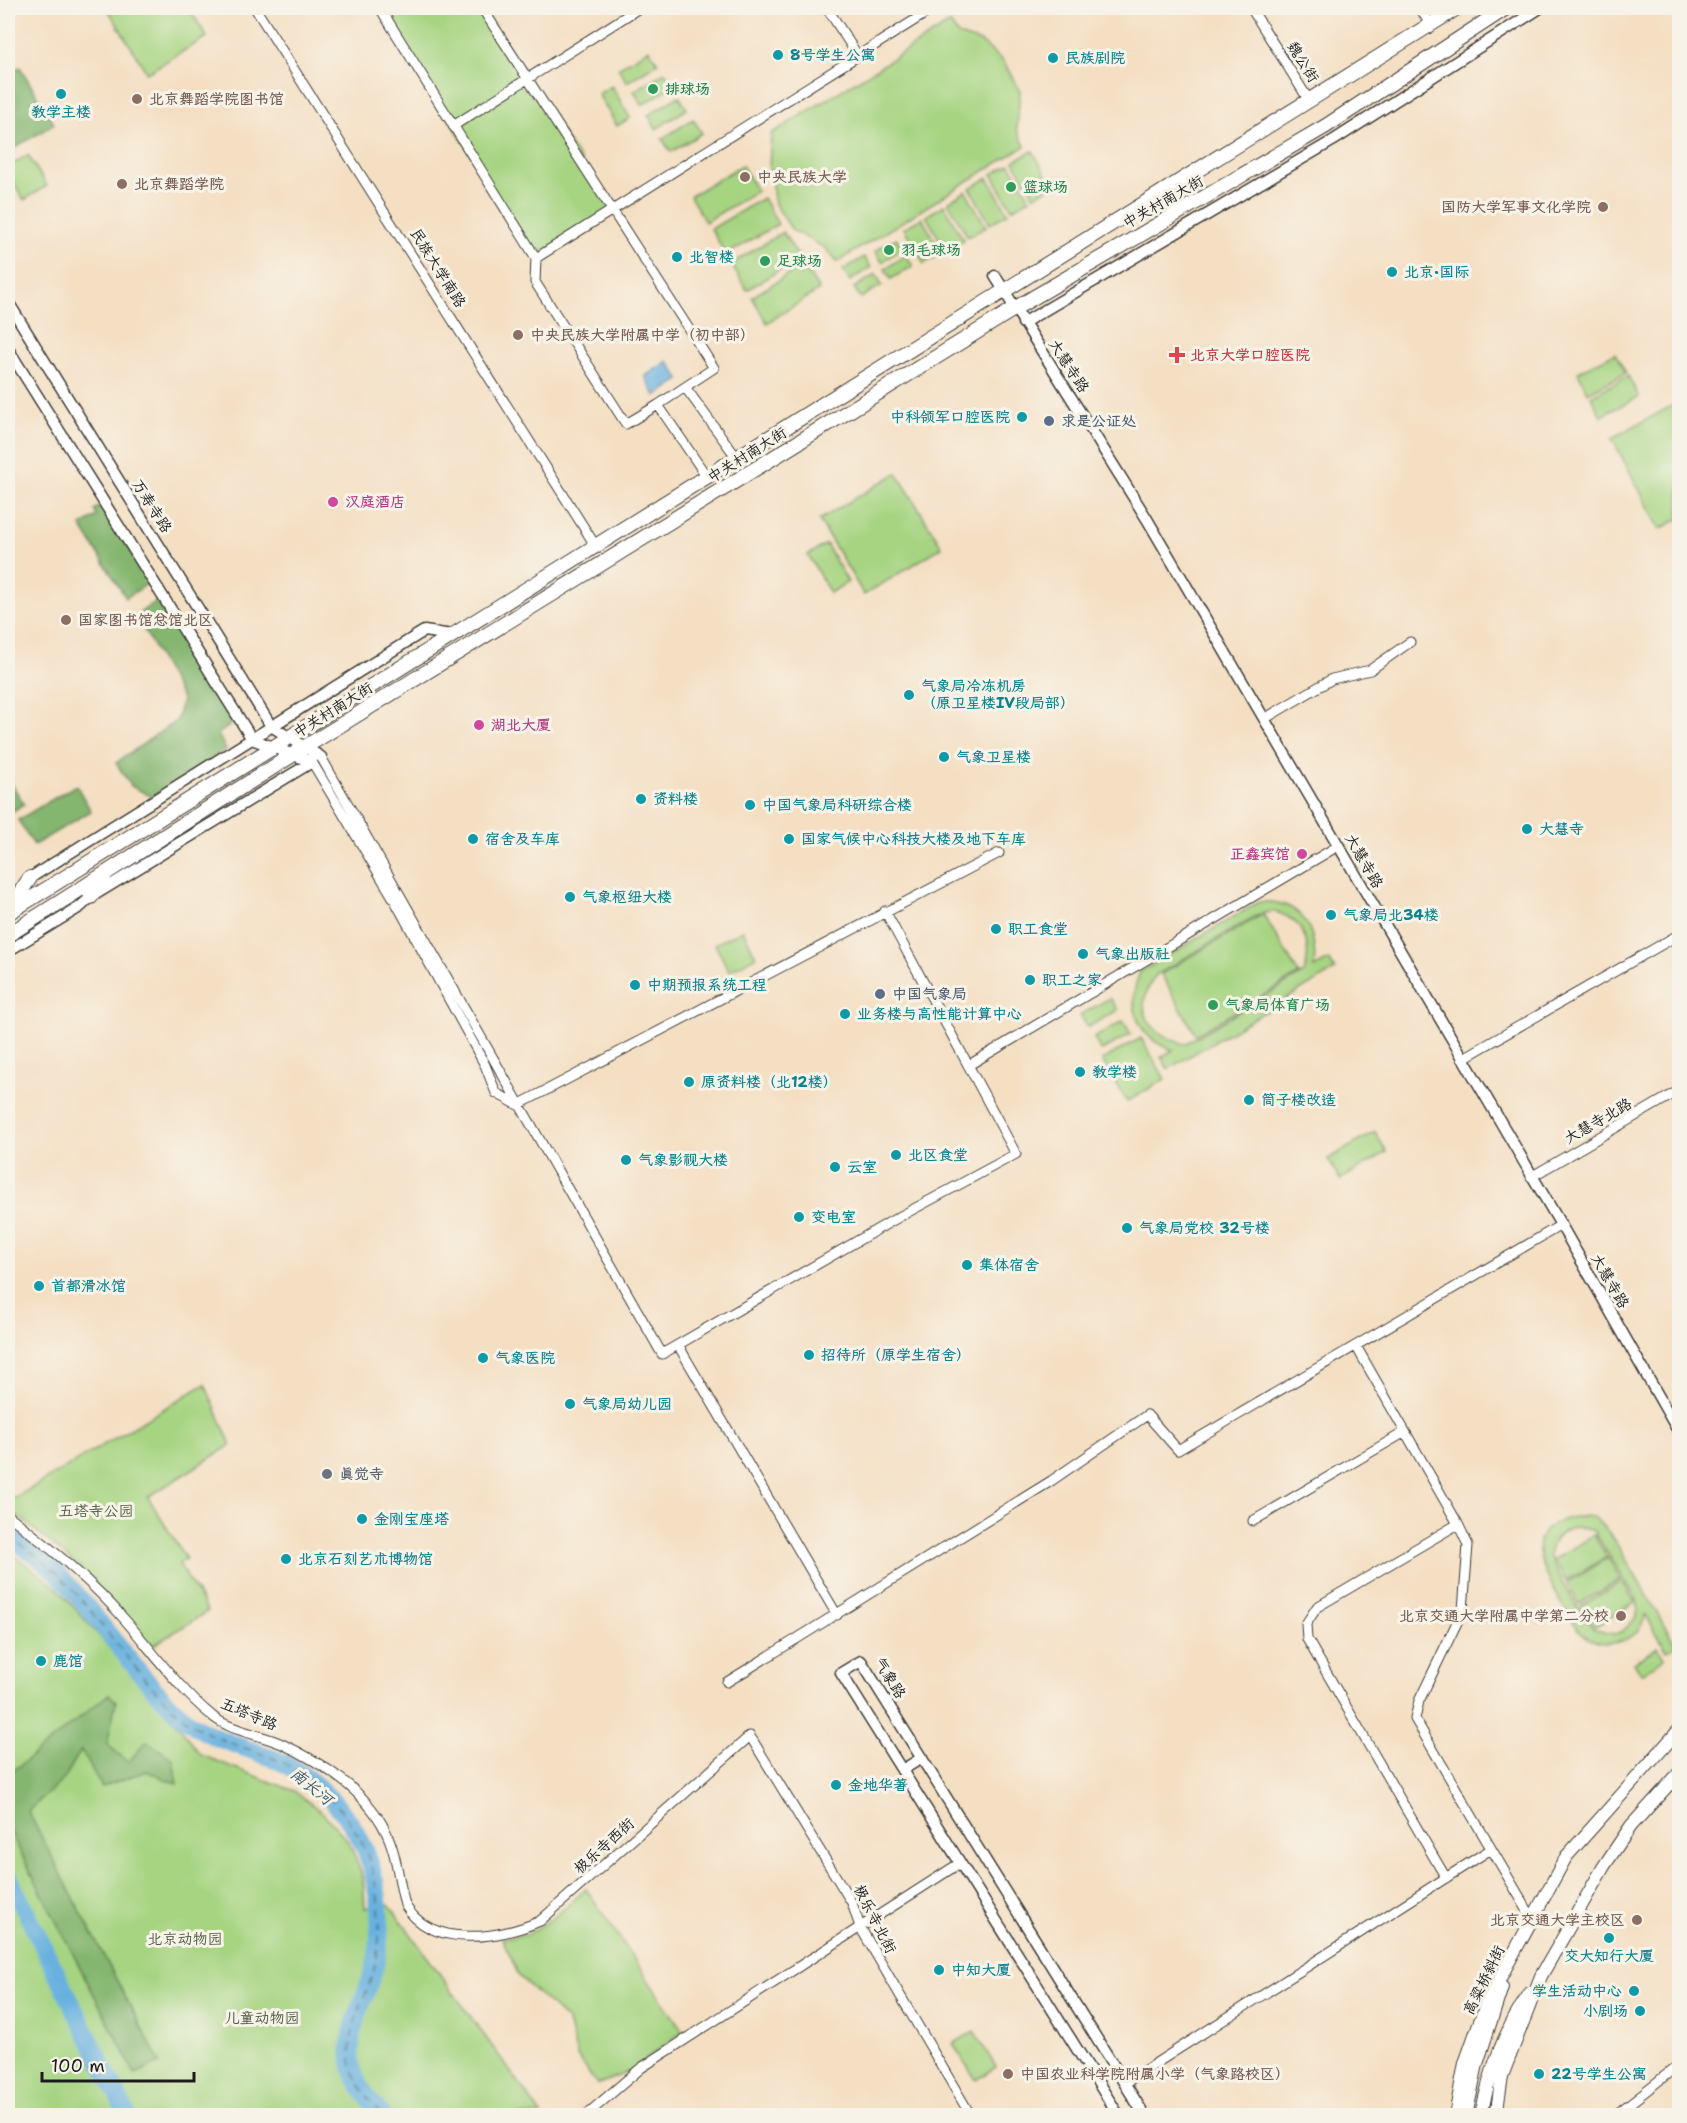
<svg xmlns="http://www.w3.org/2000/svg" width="1687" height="2123" font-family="'Shantell Sans','LXGW WenKai TC',sans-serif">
	<rect width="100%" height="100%" fill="#f7f3e8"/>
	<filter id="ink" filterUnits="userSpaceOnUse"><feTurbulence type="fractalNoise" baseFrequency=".0167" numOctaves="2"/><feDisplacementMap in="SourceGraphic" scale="12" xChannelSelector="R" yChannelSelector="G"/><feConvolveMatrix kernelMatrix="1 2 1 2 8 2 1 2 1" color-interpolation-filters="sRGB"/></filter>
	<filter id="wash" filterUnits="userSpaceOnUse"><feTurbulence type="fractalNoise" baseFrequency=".008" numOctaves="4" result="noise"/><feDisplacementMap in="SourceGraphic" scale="24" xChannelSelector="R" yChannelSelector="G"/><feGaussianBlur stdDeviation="1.35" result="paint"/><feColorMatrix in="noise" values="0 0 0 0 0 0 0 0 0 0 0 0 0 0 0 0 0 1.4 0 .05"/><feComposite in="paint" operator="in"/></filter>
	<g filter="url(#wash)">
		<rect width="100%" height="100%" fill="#f4dfc3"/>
		<path fill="#a6d481" stroke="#61784e" stroke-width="1.5" fill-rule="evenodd" d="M107 8H189L207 37 147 73Z
			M380 8H483L612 210 536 258Z
			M950 23 958 35 981 42 1003 61 1020 91 1017 130 1025 146 837 262 825 248 792 230 775 204 769 167 771 134Z
			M649 49 658 63 627 82 618 68Z
			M665 72 673 86 642 105 634 91Z
			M612 86 630 118 617 126 598 94Z
			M679 96 687 109 656 129 648 115Z
			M693 119 702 133 671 152 662 139Z
			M1033 151 1052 186 1034 196 1014 161Z
			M28 155 47 186 24 200 8 173V167Z
			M1010 164 1030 199 1012 209 992 174Z
			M742 165 757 191 705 222 690 196Z
			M988 178 1008 213 990 224 970 188Z
			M966 191 986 227 968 237 948 202Z
			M763 198 778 224 726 255 711 229Z
			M944 205 964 241 946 251 926 216Z
			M922 218 942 253 924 264 904 228Z
			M783 232 799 258 747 290 731 264Z
			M896 238 903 248 882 262 875 251Z
			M906 255 913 266 891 279 885 269Z
			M864 257 871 267 850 281 843 270Z
			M803 265 819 290 767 323 752 297Z
			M876 274 882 285 861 298 854 288Z
			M1615 353 1626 373 1588 393 1578 372Z
			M1628 376 1639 397 1601 416 1591 396Z
			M1679 402V519L1660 529 1612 438Z
			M897 473 942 547 864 595 819 520Z
			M826 544 848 582 830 593 808 555Z
			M1259 902C1302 899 1318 930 1314 968L1329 960 1335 970 1168 1069 1161 1057 1173 1050C1137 1039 1126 1005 1140 972ZM1275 912C1304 919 1313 946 1304 973L1185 1044C1148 1034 1131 1009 1156 975L1254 917 1263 913Z
			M1263 914 1299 974 1196 1035 1161 974Z
			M743 930 756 957 729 971 715 944Z
			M1110 998 1118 1010 1088 1027 1080 1015Z
			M1123 1021 1131 1034 1101 1051 1094 1038Z
			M1141 1038 1165 1079 1127 1102 1102 1060Z
			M1375 1132 1387 1152 1340 1180 1328 1159Z
			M205 1384 231 1445 148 1497 186 1559 179 1564 208 1611 151 1647 78 1566 8 1508V1502Z
			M1583 1516 1594 1517 1612 1536 1676 1645 1667 1651 1646 1616C1644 1621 1641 1627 1637 1632 1624 1645 1596 1648 1582 1633 1569 1619 1531 1557 1540 1539 1547 1523 1567 1517 1583 1516ZM1576 1527 1594 1531 1637 1600V1608L1635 1619 1623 1631 1615 1634 1594 1630C1586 1621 1551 1567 1550 1556 1549 1541 1562 1530 1576 1527Z
			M1594 1535 1607 1557 1566 1581 1553 1560Z
			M8 1551 57 1588 178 1725 201 1755 294 1791 323 1813 349 1842 363 1877 365 1908 389 1904 542 2115H8Z
			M1608 1558 1621 1579 1579 1604 1567 1583Z
			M1622 1581 1635 1602 1594 1627 1581 1606Z
			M1658 1647 1665 1658 1641 1674 1634 1662Z
			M586 1889 683 2031 632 2070 597 2085 577 2056 568 2021 519 1976 502 1938 527 1935 557 1915Z
			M974 2031 996 2067 976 2080 953 2044Z"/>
		<path fill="#84b66f" stroke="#506946" stroke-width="1.5" d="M20 67 54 124 8 152V74Z
			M102 505 150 582 126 598 81 526 97 516 94 510Z
			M160 599 236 721 218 734 226 750 152 797 131 786 116 763 177 720 182 699 136 615Z
			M8 778 24 804 8 814Z
			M76 785 91 811 34 845 18 820Z
			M109 1694 116 1702 107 1744 128 1762 147 1741 173 1759 177 1784 146 1771 102 1787 81 1750 64 1779 28 1811 160 2063 135 2074 8 1828V1775Z"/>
		<path fill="#67b1df" stroke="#42667e" stroke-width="1.5" d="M668 361 680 380 655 396 645 376Z"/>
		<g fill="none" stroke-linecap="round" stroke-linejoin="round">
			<path stroke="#67b1df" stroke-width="18" d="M8 1535C24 1548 43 1559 58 1574 102 1619 135 1676 183 1717 215 1745 261 1748 294 1769 329 1791 360 1827 371 1866 380 1896 382 1930 376 1961 369 1994 346 2027 351 2061 353 2081 370 2100 382 2116
				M8 1876 128 2116"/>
			<path stroke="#3a586a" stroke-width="1.5" stroke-dasharray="8 6" stroke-linecap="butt" d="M8 1535C24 1548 43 1559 58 1574 102 1619 135 1676 183 1717 215 1745 261 1748 294 1769 329 1791 360 1827 371 1866 380 1896 382 1930 376 1961 369 1994 346 2027 351 2061 353 2081 370 2100 382 2116"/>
		</g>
	</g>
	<g filter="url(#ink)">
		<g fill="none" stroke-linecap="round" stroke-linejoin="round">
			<defs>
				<path id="minor" d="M255 8 595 545
					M380 8 536 258 535 282 626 424 658 405 707 477
					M482 8 714 368 685 387 737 458
					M827 8 858 56
					M1251 8 1310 102
					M1420 8 1430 24
					M453 126 639 8
					M536 258 934 8
					M658 405 685 387
					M1264 719 1332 679 1370 670 1410 642
					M321 757 662 1354 897 1218 1016 1154 885 911
					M312 762 394 899 485 1065 496 1093 518 1105
					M1462 1059 1680 934
					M969 1065 1338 846
					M518 1105 999 853
					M1531 1177 1680 1090
					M678 1345 837 1615
					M1356 1346 1458 1524 1317 1607 1306 1624 1307 1639 1446 1878
					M8 1515C50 1548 91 1580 126 1621 154 1653 178 1688 211 1715 229 1731 260 1734 282 1744 321 1762 366 1791 385 1830 397 1853 398 1880 405 1905 431 1949 500 1939 540 1921L750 1736 852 1903 860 1927 971 2116
					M1253 1521 1405 1432
					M1458 1524 1468 1545 1463 1610 1419 1701 1415 1719 1532 1918
					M727 1682 1051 1481 1147 1415 1178 1450 1561 1225
					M1670 1782 1680 1791
					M1125 2083 1491 1849
					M585 2116 641 2068 960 1863
					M1614 2116 1680 2064"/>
				<path id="tertiary" d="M995 276 1147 519 1561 1225 1680 1434
					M8 302 271 726 321 757
					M1023 323 1334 140 1540 8
					M8 349 252 739 312 762
					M30 878 424 631 452 635
					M8 951 80 907 91 897 312 762
					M902 1770 922 1758
					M1119 2116 841 1673 861 1661 1145 2116"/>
				<path id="secondary" d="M1455 2116 1465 2063 1486 2004 1566 1857 1680 1729
					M1466 2116 1477 2064 1502 1987
					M1481 2116C1490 2070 1504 2031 1530 1993
					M1496 2116 1502 2076 1541 1976 1604 1866 1631 1826 1680 1772"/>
				<path id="primary" d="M91 897 104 877
					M8 910 30 878
					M8 913 1457 8
					M8 935 305 747 1014 309 1326 126 1506 8"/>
			</defs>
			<use href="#minor" stroke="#3c3935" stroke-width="11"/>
			<use href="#tertiary" stroke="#3c3935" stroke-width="13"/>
			<use href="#secondary" stroke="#3c3935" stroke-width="14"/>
			<use href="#primary" stroke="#3c3935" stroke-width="16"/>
			<use href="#minor" stroke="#fff" stroke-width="9"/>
			<use href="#tertiary" stroke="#fff" stroke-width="10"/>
			<use href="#secondary" stroke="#fff" stroke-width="12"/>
			<use href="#primary" stroke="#fff" stroke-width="14"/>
		</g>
	</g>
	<g fill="#0f9aa8" stroke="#f7f3e8" stroke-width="2">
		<circle cx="778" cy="55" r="6"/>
		<circle cx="1053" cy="58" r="6"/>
		<circle cx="61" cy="94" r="6"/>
		<circle cx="677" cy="257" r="6"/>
		<circle cx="1392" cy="272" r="6"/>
		<circle cx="1022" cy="417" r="6"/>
		<circle cx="909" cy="695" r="6"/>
		<circle cx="944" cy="757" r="6"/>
		<circle cx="641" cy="799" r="6"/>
		<circle cx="750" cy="805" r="6"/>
		<circle cx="1527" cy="829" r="6"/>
		<circle cx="473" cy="839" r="6"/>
		<circle cx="789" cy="839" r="6"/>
		<circle cx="570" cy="897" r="6"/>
		<circle cx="1331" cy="915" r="6"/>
		<circle cx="996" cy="929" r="6"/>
		<circle cx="1083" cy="954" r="6"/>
		<circle cx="1030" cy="980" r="6"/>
		<circle cx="635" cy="985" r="6"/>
		<circle cx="845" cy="1014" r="6"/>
		<circle cx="1080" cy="1072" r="6"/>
		<circle cx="689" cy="1082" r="6"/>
		<circle cx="1249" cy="1100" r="6"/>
		<circle cx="896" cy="1155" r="6"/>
		<circle cx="626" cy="1160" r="6"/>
		<circle cx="835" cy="1167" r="6"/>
		<circle cx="799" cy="1217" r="6"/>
		<circle cx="1127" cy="1228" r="6"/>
		<circle cx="967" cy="1265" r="6"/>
		<circle cx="39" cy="1286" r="6"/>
		<circle cx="809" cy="1355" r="6"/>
		<circle cx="483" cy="1358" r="6"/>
		<circle cx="570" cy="1404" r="6"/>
		<circle cx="362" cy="1519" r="6"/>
		<circle cx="286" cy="1559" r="6"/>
		<circle cx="41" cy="1661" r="6"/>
		<circle cx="836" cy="1785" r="6"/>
		<circle cx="1609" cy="1938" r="6"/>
		<circle cx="939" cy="1970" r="6"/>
		<circle cx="1634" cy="1991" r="6"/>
		<circle cx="1640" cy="2011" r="6"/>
		<circle cx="1539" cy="2074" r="6"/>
	</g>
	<g fill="#2e9e5b" stroke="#f7f3e8" stroke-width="2">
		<circle cx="653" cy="89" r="6"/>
		<circle cx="1011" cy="187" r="6"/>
		<circle cx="889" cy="250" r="6"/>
		<circle cx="765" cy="261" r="6"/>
		<circle cx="1213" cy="1005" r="6"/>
	</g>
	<g fill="#8d6e63" stroke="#f7f3e8" stroke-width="2">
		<circle cx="137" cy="99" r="6"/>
		<circle cx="745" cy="177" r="6"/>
		<circle cx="122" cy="184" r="6"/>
		<circle cx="1603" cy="207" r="6"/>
		<circle cx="518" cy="335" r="6"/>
		<circle cx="66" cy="620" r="6"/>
		<circle cx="1621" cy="1616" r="6"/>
		<circle cx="1637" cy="1920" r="6"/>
		<circle cx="1008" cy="2074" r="6"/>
	</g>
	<path fill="#e0444e" stroke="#f7f3e8" stroke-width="2" d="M1174 346h6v6h6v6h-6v6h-6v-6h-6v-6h6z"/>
	<g fill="#5c6f8a" stroke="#f7f3e8" stroke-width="2">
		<circle cx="1049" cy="421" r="6"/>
		<circle cx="880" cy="994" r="6"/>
	</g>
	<g fill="#d1479c" stroke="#f7f3e8" stroke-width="2">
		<circle cx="333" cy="502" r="6"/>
		<circle cx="479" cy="725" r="6"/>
		<circle cx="1302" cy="854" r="6"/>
	</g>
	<circle fill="#6b7280" stroke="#f7f3e8" stroke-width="2" cx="327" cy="1474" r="6"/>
	<g text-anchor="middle" stroke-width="6" stroke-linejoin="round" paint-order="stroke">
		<g font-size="15" font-weight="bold" fill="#0d838f" stroke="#f7f3e8" text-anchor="start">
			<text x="790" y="60">8号学生公寓</text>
			<text x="1065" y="63">民族剧院</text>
			<text x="61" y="117" text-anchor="middle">教学主楼</text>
			<text x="689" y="262">北智楼</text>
			<text x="1404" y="277">北京·国际</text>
			<text x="1010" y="422" text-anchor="end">中科领军口腔医院</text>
			<text x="921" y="691">气象局冷冻机房<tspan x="921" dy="17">（原卫星楼IV段局部）</tspan></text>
			<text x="956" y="762">气象卫星楼</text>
			<text x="653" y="804">资料楼</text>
			<text x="762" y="810">中国气象局科研综合楼</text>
			<text x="1539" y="834">大慧寺</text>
			<text x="485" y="844">宿舍及车库</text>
			<text x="801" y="844">国家气候中心科技大楼及地下车库</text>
			<text x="582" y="902">气象枢纽大楼</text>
			<text x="1343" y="920">气象局北34楼</text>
			<text x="1008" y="934">职工食堂</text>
			<text x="1095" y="959">气象出版社</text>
			<text x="1042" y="985">职工之家</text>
			<text x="647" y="990">中期预报系统工程</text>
			<text x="857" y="1019">业务楼与高性能计算中心</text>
			<text x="1092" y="1077">教学楼</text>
			<text x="701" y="1087">原资料楼（北12楼）</text>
			<text x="1261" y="1105">筒子楼改造</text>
			<text x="908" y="1160">北区食堂</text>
			<text x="638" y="1165">气象影视大楼</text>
			<text x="847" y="1172">云室</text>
			<text x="811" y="1222">变电室</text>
			<text x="1139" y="1233">气象局党校 32号楼</text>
			<text x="979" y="1270">集体宿舍</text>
			<text x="51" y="1291">首都滑冰馆</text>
			<text x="821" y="1360">招待所（原学生宿舍）</text>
			<text x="495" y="1363">气象医院</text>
			<text x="582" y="1409">气象局幼儿园</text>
			<text x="374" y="1524">金刚宝座塔</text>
			<text x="298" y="1564">北京石刻艺术博物馆</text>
			<text x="53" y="1666">鹿馆</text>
			<text x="848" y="1790">金地华著</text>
			<text x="1609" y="1961" text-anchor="middle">交大知行大厦</text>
			<text x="951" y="1975">中知大厦</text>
			<text x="1622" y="1996" text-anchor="end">学生活动中心</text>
			<text x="1628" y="2016" text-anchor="end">小剧场</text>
			<text x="1551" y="2079">22号学生公寓</text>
		</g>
		<g font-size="15" fill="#1c1c1c" stroke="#f7f3e8">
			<text transform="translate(1303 62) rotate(58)" y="5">魏公街</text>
			<text transform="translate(1163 202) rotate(-30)" y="5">中关村南大街</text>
			<text transform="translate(438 268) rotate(58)" y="5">民族大学南路</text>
			<text transform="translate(1069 366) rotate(57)" y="5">大慧寺路</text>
			<text transform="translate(747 455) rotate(-32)" y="5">中关村南大街</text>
			<text transform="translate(152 506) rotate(58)" y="5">万寿寺路</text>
			<text transform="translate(333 710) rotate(-32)" y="5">中关村南大街</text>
			<text transform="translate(1364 861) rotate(60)" y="5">大慧寺路</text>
			<text transform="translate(1598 1121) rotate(-30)" y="5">大慧寺北路</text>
			<text transform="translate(1610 1281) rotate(60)" y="5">大慧寺路</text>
			<text transform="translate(890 1678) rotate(58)" y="5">气象路</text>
			<text transform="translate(249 1714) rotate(23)" y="5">五塔寺路</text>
			<text transform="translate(604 1846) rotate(-42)" y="5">极乐寺西街</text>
			<text transform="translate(875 1919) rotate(63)" y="5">极乐寺北街</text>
			<text transform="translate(1484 1980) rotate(-64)" y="5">高粱桥斜街</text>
		</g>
		<g font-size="15" font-weight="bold" fill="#27864d" stroke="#f7f3e8" text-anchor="start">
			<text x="665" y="94">排球场</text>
			<text x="1023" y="192">篮球场</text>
			<text x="901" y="255">羽毛球场</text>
			<text x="777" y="266">足球场</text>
			<text x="1225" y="1010">气象局体育广场</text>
		</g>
		<g font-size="15" font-weight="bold" fill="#785e54" stroke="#f7f3e8" text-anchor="start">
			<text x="149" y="104">北京舞蹈学院图书馆</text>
			<text x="757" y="182">中央民族大学</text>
			<text x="134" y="189">北京舞蹈学院</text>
			<text x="1591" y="212" text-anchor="end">国防大学军事文化学院</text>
			<text x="530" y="340">中央民族大学附属中学（初中部）</text>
			<text x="78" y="625">国家图书馆总馆北区</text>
			<text x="1609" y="1621" text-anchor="end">北京交通大学附属中学第二分校</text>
			<text x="1625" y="1925" text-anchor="end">北京交通大学主校区</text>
			<text x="1020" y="2079">中国农业科学院附属小学（气象路校区）</text>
		</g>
		<g font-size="15" font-weight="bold" fill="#be3a42" stroke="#f7f3e8" text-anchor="start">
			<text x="1190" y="360">北京大学口腔医院</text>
		</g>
		<g font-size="15" font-weight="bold" fill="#4e5e75" stroke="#f7f3e8" text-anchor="start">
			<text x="1061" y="426">求是公证处</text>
			<text x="892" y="999">中国气象局</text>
		</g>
		<g font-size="15" font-weight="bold" fill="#b23c85" stroke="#f7f3e8" text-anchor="start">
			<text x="345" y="507">汉庭酒店</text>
			<text x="491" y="730">湖北大厦</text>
			<text x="1290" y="859" text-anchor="end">正鑫宾馆</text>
		</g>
		<g font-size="15" font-weight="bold" fill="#5b616d" stroke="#f7f3e8" text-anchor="start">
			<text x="339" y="1479">真觉寺</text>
		</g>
		<g font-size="15" fill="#4c5c3f" stroke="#f7f3e8">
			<text x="96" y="1516">五塔寺公园</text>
			<text x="185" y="1944">北京动物园</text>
			<text x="262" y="2023">儿童动物园</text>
		</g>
		<g font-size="16" font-style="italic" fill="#3a586a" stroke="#f7f3e8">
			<text transform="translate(312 1786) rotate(39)" y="6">南长河</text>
		</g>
	</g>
	<rect width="1687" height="2123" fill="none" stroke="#f7f3e8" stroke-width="30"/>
	<path d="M42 2072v9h152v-9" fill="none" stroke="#1c1c1c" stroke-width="3"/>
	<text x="51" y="2072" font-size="18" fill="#1c1c1c" stroke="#f7f3e8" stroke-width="4.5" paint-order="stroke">100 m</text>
</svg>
